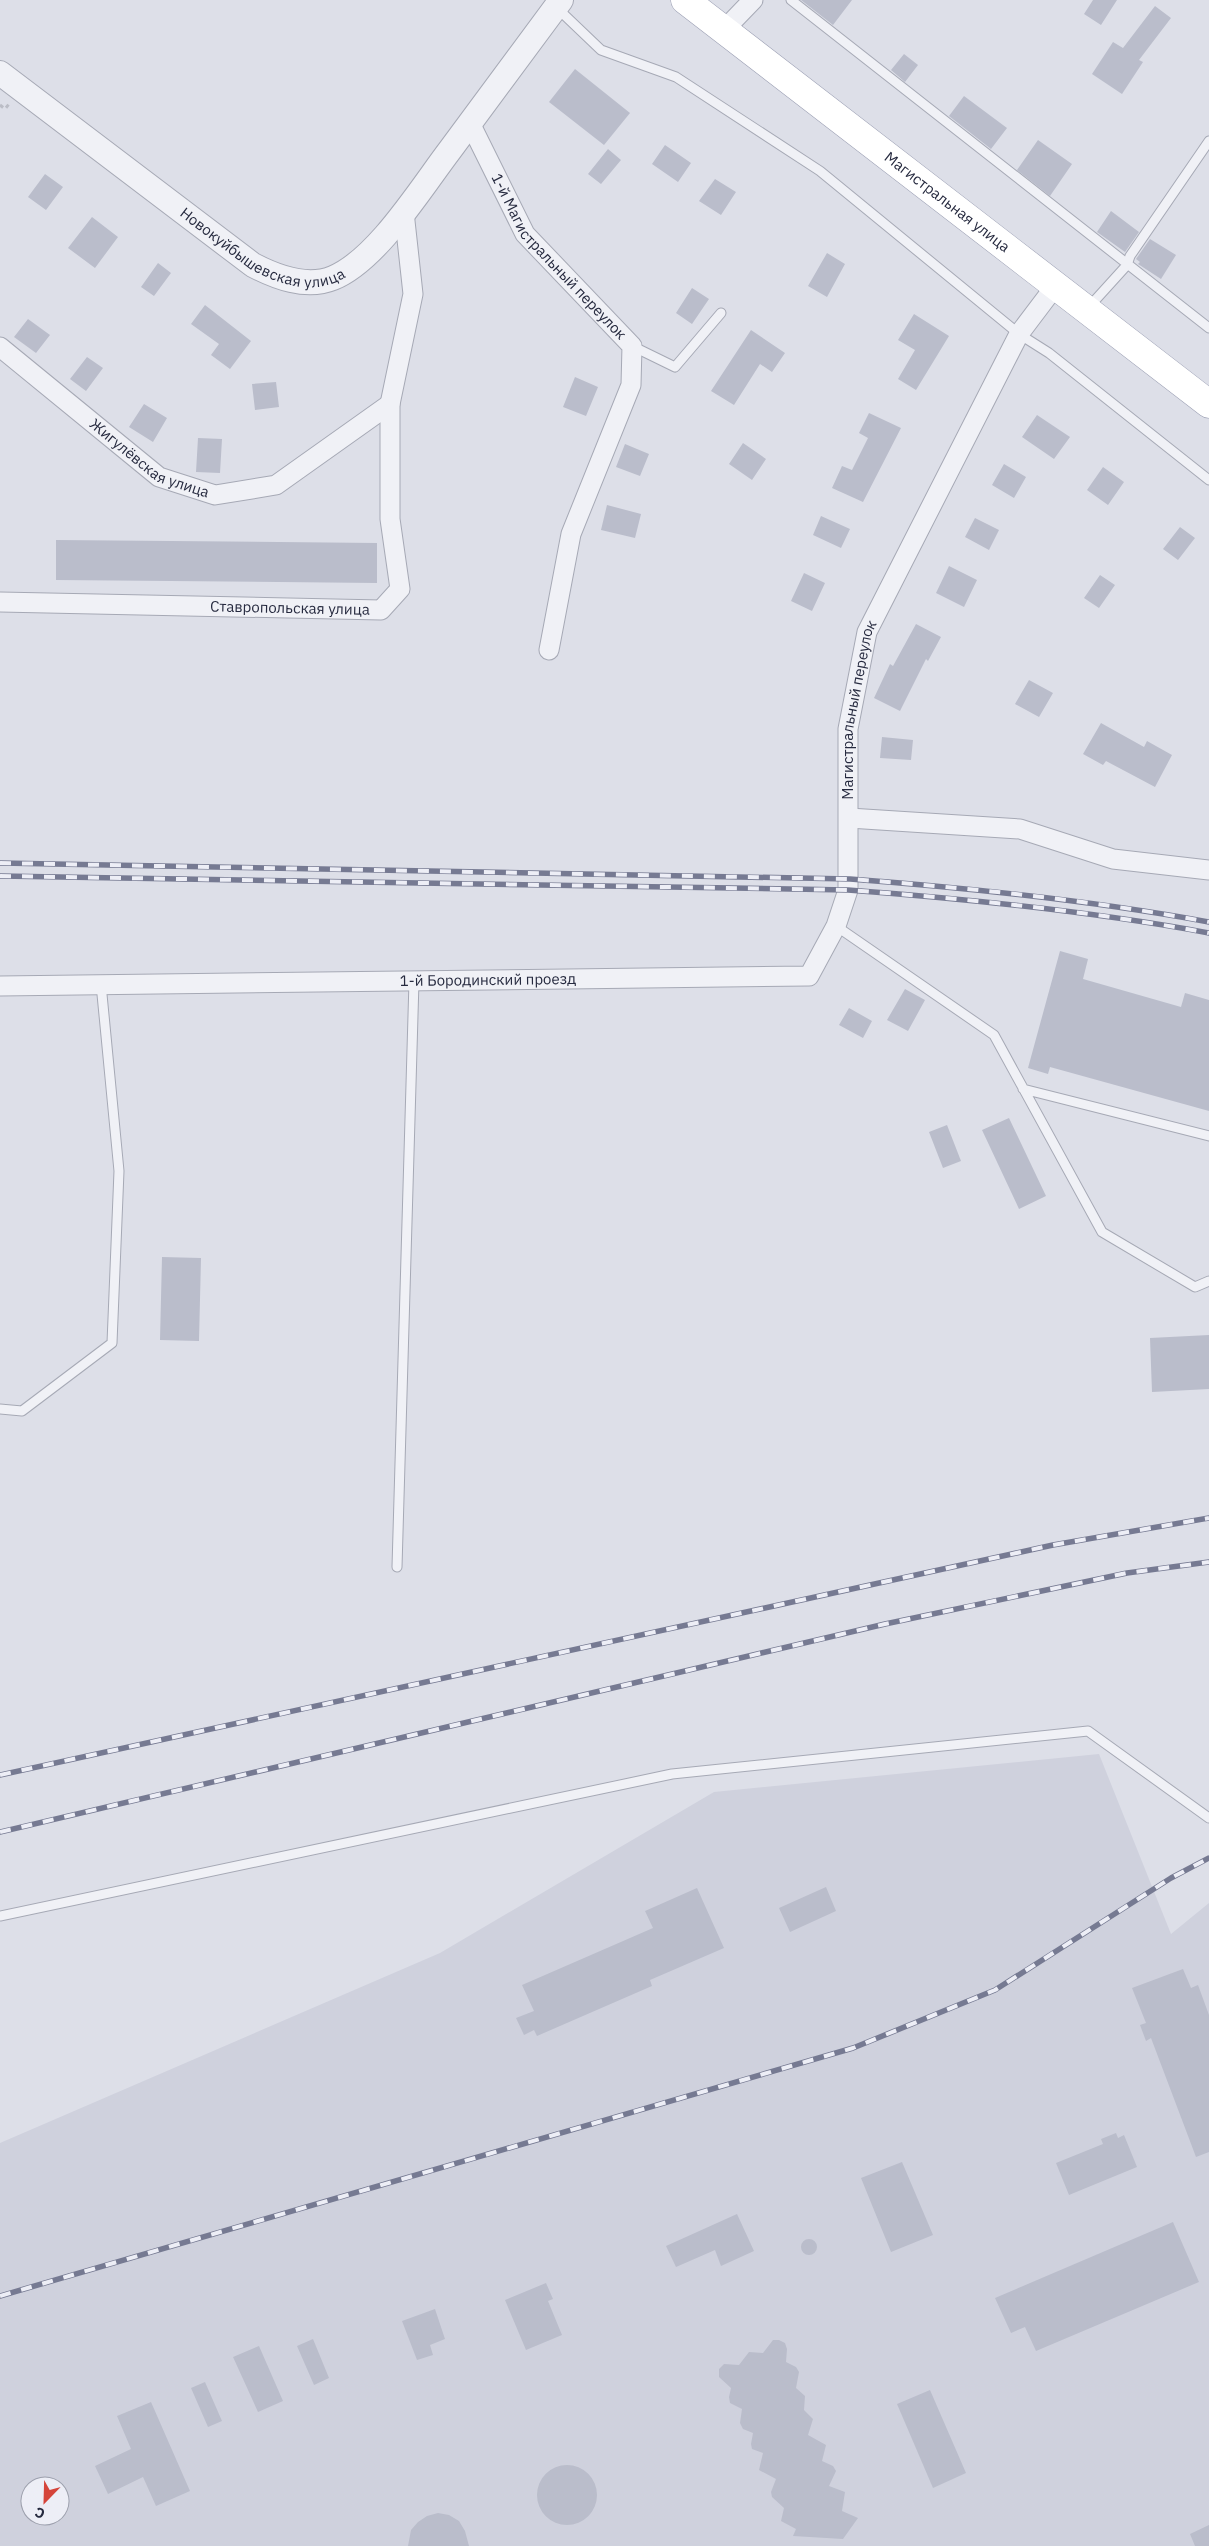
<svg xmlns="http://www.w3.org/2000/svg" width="1209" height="2546" font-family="'IBM Plex Sans',sans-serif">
	<rect width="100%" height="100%" fill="#dddfe8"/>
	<path fill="#cfd1dd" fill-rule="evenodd" d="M1099 1754 1171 1934 1209 1903V2546H0V2143L440 1953 714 1792ZM30 2486H60V2516H30Z"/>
	<path fill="#babdcb" d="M801 0H852L833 25Z
		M1093 0H1117L1101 25 1084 14Z
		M1155 6 1171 18 1139 60 1143 62 1122 94 1092 74 1113 42 1123 48Z
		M904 54 918 65 905 82 891 70Z
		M575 69 630 113 604 145 549 102Z
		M964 96 1007 128 991 149 949 116Z
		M1038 140 1072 164 1050 196 1017 170Z
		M665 145 691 163 678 182 652 164Z
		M608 149 621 160 601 184 588 174Z
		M45 174 63 187 46 210 28 197Z
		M715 179 736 192 721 215 699 201Z
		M1111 211 1139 232 1125 252 1097 232Z
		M92 217 118 237 95 268 68 248Z
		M1150 239 1176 255 1161 279 1138 264 1140 262 1136 259Z
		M827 253 845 264 827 297 808 286Z
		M158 263 171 273 154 296 141 287Z
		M692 288 709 299 692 324 676 313Z
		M205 305 251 341 230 369 211 355 219 344 191 324Z
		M914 314 949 336 916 390 898 379 915 350 898 340Z
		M28 319 50 335 36 353 14 337Z
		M751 330 785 353 772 372 760 364 734 405 711 391Z
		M87 357 103 368 86 391 70 379Z
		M575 377 598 387 586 416 563 407Z
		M276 382 279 407 255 410 252 384Z
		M144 404 167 418 153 442 129 427Z
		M869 413 901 428 863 502 832 488 842 466 852 470 868 438 859 433Z
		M1037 415 1070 437 1054 459 1022 437Z
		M198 438 222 439 220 473 196 472Z
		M743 443 766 459 752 480 729 464Z
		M625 444 649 454 640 476 616 467Z
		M1004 464 1026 477 1014 498 992 485Z
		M1103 467 1124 482 1108 505 1087 490Z
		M607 505 641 514 635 538 601 530Z
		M821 516 850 529 841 548 813 535Z
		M975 518 999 530 989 550 965 537Z
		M1180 527 1195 538 1178 560 1163 549Z
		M56 540 377 543V583L56 580Z
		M949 566 977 580 964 607 936 593Z
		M804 573 825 583 812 611 791 601Z
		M1100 575 1115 585 1099 608 1084 598Z
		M916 624 941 637 928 661 926 659 900 711 874 698 890 664 893 666Z
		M1029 680 1053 693 1039 717 1015 704Z
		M1101 723 1144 747 1147 741 1172 755 1155 787 1106 761 1103 765 1083 754Z
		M882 737 913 740 911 760 880 758Z
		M1060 951 1088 959 1083 979 1181 1007 1185 993 1209 1000V1111L1050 1067 1048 1074 1028 1068Z
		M905 989 925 1000 908 1031 887 1020Z
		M849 1008 872 1021 863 1038 839 1025Z
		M1009 1118 1046 1196 1019 1209 982 1130Z
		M947 1125 961 1161 943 1168 929 1132Z
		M162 1257 201 1258 199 1341 160 1340Z
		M1209 1335V1389L1152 1392 1150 1338Z
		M826 1887 836 1911 790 1932 779 1908Z
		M697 1888 724 1948 650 1980 652 1986 537 2036 534 2030 524 2035 516 2018 534 2011 522 1985 653 1928 645 1911Z
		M1183 1969 1191 1988 1198 1985 1209 2015V2152L1196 2157 1151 2038 1146 2041 1140 2025 1146 2023 1132 1988Z
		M1116 2133 1118 2138 1124 2135 1137 2167 1069 2195 1056 2163 1103 2144 1101 2139Z
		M902 2162 933 2235 891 2252 861 2178Z
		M737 2214 754 2251 721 2266 715 2250 676 2267 666 2246Z
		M1173 2222 1199 2282 1036 2351 1025 2327 1011 2333 995 2298Z
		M801 2247a8 8 0 1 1 16 0a8 8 0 1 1-16 0Z
		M546 2283 553 2299 548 2301 562 2335 526 2350 505 2300Z
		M435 2309 445 2339 430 2345 433 2355 417 2360 402 2321Z
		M313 2339 329 2378 314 2385 297 2346Z
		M773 2340H779L785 2343 787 2349 786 2362 796 2367 799 2372 796 2388 805 2396 804 2410 813 2419 808 2435 826 2445 822 2461 833 2466 836 2471 829 2486 845 2492 842 2511 858 2518 843 2539 793 2536 796 2529 781 2521 784 2508 772 2497 771 2492 776 2479 759 2470 763 2453 752 2449 751 2444 753 2433 743 2429 740 2423 742 2409 730 2403 729 2397 731 2388 719 2377V2369L724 2364 739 2365 749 2352 763 2353Z
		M259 2346 283 2401 258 2412 233 2357Z
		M205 2382 222 2421 208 2427 191 2388Z
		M930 2390 966 2473 933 2488 897 2404Z
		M151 2402 190 2491 156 2506 143 2477 108 2494 95 2466 131 2449 117 2416Z
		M537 2495a30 30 0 1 1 60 0a30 30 0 1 1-60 0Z
		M438 2513 449 2515 459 2521 465 2531 469 2546H408L411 2530 418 2522 427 2516Z
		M1209 2525V2546H1195L1190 2534Z"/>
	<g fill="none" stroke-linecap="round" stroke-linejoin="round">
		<defs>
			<path id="service" d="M791 0 1209 328
				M556 7 601 50 676 77 820 171 1019 334 1049 353 1209 480
				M1088 308 1127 265 1130 256 1209 141
				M632 346 675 367 721 313
				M836 926 994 1035 1102 1232 1195 1287 1209 1281
				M1023 1089 1209 1136
				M0 1409 22 1411 112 1343 119 1171 101 984
				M397 1567 414 981
				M0 1916 672 1774 1088 1731 1209 1818"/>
			<g id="minor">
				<path d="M724 30 753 0"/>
				<path id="s1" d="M470 123 525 234 632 346 631 385 571 534 549 650"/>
				<path id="s2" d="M0 347 159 477 215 495 276 485 390 404"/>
				<path id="s3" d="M0 602 381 610 400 589 390 519V404L413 294 404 212"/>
				<path d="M849 818 1020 829 1113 859 1209 870"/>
				<path id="s4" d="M0 986 809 976 836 926 848 890V729L867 632 1019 334 1056 285"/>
			</g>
			<g id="tertiary">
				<path id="s5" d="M0 73 253 265C276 277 306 289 333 278 377 260 421 188 450 150 487 100 524 50 561 0"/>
			</g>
			<g id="primary">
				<path id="s6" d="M685 0 1209 404"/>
			</g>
		</defs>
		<use href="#service" stroke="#a6a9b5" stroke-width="11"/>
		<use href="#minor" stroke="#a6a9b5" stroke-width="21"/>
		<use href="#tertiary" stroke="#a6a9b5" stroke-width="26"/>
		<use href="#primary" stroke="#9ca0b4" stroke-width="29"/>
		<path stroke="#bbbdc6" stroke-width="3" stroke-dasharray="4 4" stroke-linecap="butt" d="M0 105 5 109 9 104"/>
		<use href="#service" stroke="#f0f1f6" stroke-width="9"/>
		<use href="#minor" stroke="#f0f1f6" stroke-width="19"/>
		<use href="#tertiary" stroke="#f0f1f6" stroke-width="24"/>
		<use href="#primary" stroke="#fff" stroke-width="28"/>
		<defs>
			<path id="rail" d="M0 863 850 879C970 888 1090 900 1209 922
				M0 876 848 890C969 899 1090 911 1209 933
				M0 1775 1053 1545 1209 1518
				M0 1832 885 1624 1127 1573 1209 1562
				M0 2296 853 2048 995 1990 1171 1878 1209 1858"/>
		</defs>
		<use href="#rail" stroke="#767a92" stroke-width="5.5"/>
		<use href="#rail" stroke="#edeef6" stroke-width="4" stroke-dasharray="11" stroke-linecap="butt"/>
	</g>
	<g text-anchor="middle" stroke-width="4" stroke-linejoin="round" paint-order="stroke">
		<g font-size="15" fill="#262a3f" stroke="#edeef6">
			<text dy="5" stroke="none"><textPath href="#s6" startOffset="331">Магистральная улица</textPath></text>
			<text dy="5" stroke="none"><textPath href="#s5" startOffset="321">Новокуйбышевская улица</textPath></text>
			<text dy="5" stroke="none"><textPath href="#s1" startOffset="162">1-й Магистральный переулок</textPath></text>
			<text dy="5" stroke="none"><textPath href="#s2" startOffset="188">Жигулёвская улица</textPath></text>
			<text dy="5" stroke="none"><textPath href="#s3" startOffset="290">Ставропольская улица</textPath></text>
			<text dy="5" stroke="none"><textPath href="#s4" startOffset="1085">Магистральный переулок</textPath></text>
			<text dy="5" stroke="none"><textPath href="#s4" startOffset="488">1-й Бородинский проезд</textPath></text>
		</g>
	</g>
	<g transform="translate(45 2501) rotate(203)"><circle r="24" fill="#edeef6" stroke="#9da0ad"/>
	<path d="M0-4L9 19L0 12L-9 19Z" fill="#d5443a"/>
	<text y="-8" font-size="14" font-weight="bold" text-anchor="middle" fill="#262a3f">С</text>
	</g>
</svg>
